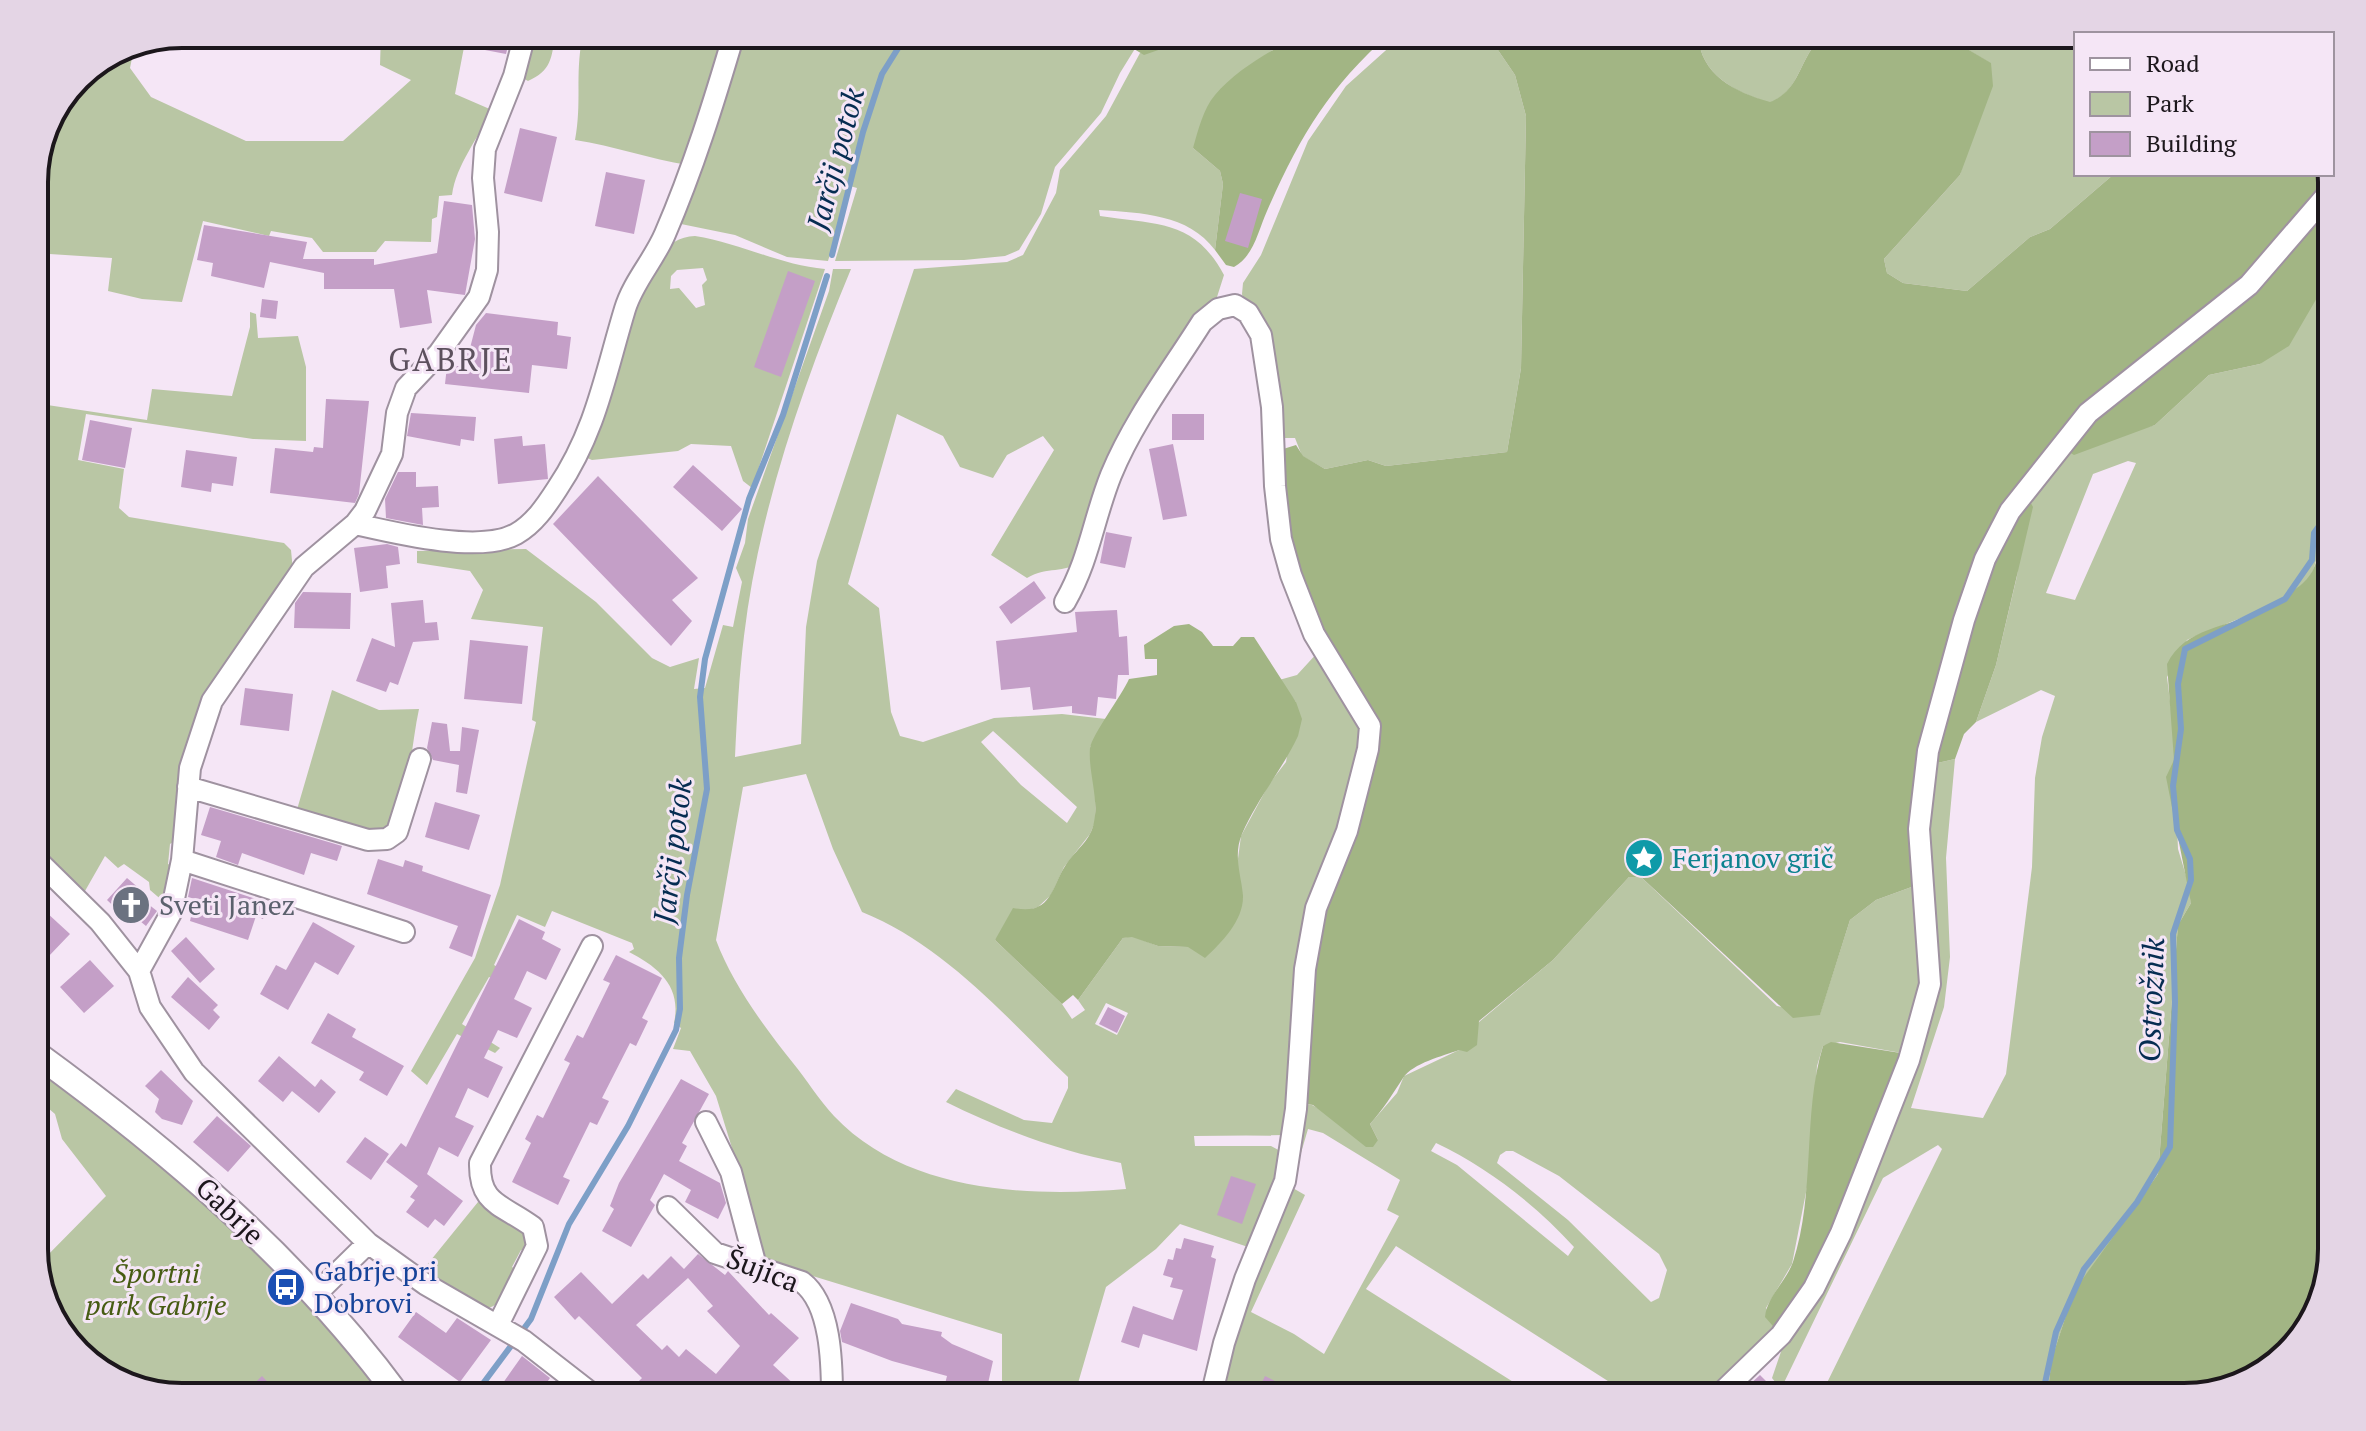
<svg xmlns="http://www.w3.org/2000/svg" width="2366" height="1431" font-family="'PT Serif',serif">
	<rect width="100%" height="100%" fill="#f5e6f6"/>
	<path fill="#b9c6a4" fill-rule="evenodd" d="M381 34H454L465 42 455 94 492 110C479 137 456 165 452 195L439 196 437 217 432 219 431 242 385 241 376 252H323L312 238 271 231 269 236 203 221 182 302 142 299 108 291 112 258 34 253V172L78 77 125 45 135 43 130 68 151 97 246 141H343L411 80 380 65Z
		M532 34H555C552 58 551 71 528 81L521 77Z
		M589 34H729L688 165C650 159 614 146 575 140 582 103 575 76 582 39Z
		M740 34H1144L1120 73 1101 113 1055 167 1041 214 1019 250 1005 256 964 260 835 261 857 188 850 186 828 261 787 257 735 235 681 224 679 216Z
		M1181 34H1304L1275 48 1263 58 1193 148 1220 171 1223 184 1215 250C1188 214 1142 213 1099 210L1100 216C1157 225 1194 219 1224 275L1217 297 1182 340 1082 561C1063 574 1048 566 1027 578L991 555 1054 450 1043 436 1007 455 993 478 960 467 943 436 897 414 848 584 879 608 891 712 900 736 923 742 994 718 1062 714 1106 719 1090 747 1095 792V822L1090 834 1064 867 1051 895 1038 907 1026 911 995 940 1062 1004 1072 1019 1085 1010 1078 1000 1123 938 1132 936 1158 946 1188 947 1243 898 1237 866 1241 836 1269 784 1286 762 1296 702 1279 680 1297 675 1319 651 1364 730 1285 1135 1194 1136 1195 1146H1271L1284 1153V1162L1251 1248 1180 1224 1156 1249 1106 1287 1074 1397H1002V1334L767 1262 716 1096 690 1051 673 1049 681 1028 674 1023C682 986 658 967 629 952L634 949 632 943 552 911 545 927 517 915 494 965 514 976 511 987 489 977 462 1024 500 1048 495 1053 457 1034 427 1085 411 1071 475 958 500 885 536 722 532 720 543 627 471 619 483 590 470 571 417 563V551L526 549 596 602 652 658 670 667 699 658 694 689 705 688 723 625 733 627 742 582 736 568 745 543 748 519 829 291 833 269H851C803 385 759 510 744 636 739 676 737 716 735 757L801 744 806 627 817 561 914 269 1007 262 1023 255 1056 193 1060 170 1106 116 1140 53 1164 48ZM993 731 1077 807 1067 823 1021 785 981 742ZM806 774 833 849 862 912C944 945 1005 1016 1068 1077V1088L1052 1123 1024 1120 956 1089 946 1102C1003 1130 1058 1151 1121 1163L1126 1189C1028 1197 907 1193 834 1116 819 1100 807 1080 793 1063 764 1027 732 983 716 940L743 787ZM1106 1003 1128 1013 1117 1035 1095 1024Z
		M1404 34H1487L1515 75 1526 116 1521 368 1507 452 1386 466 1368 460 1325 469 1302 456 1295 438H1280L1242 294 1243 283 1261 255 1308 141 1346 86Z
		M1698 34H1826C1821 40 1813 46 1809 53 1797 74 1794 92 1770 103 1735 92 1700 75 1698 34Z
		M1942 34H2076V174H2114L2050 229 2030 237 1967 291 1903 283 1887 273 1884 259 1960 175 1990 63Z
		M695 236C740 243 780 265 825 269L752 488 743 481 731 446 691 444 678 451 592 460 585 457C596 432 608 408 615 382 627 338 637 239 695 236ZM703 268 707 280 702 285 705 305 696 308 679 288 670 289 671 276 677 270Z
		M2332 272V497C2316 519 2322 544 2314 568 2303 601 2218 625 2187 640L2167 677 2173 725 2178 849 2190 889 2191 903 2178 925 2158 1174 2074 1292 2052 1358 2047 1397H1820L1942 1149 1938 1145 1883 1178 1777 1397H1769L1779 1387 1772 1378 1786 1337 1925 1028V829L1933 764 1955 759 1946 858 1950 957 1944 1007 1911 1108 1983 1118 2006 1074 2032 867 2035 778 2042 737 2055 696 2041 690 1976 722 1996 665 2017 576 2027 496 2064 449 2155 425 2209 375 2260 364 2312 305ZM2128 461 2136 463 2075 600 2046 593 2093 474Z
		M250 312 256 314 258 338 298 336 306 367V441L253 439 86 414 78 460 124 469 119 508 129 517 284 543 291 550 293 571 285 576 207 693 184 750 173 842 170 844 168 864 172 866 164 902 150 890 149 882 124 864 118 868 105 856 85 891H77L34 846V403L147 420 152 389 232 396 250 327Z
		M332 690 379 710 419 709C410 750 411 801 382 835L296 813Z
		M1629 877H1641L1777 1006 1820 1014 1850 920 1876 900 1917 885 1926 958 1907 1054 1840 1042 1823 1046 1817 1066 1809 1177 1792 1264 1766 1308 1779 1333 1708 1397H1633L1396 1246 1366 1289 1537 1397H1218L1301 1103 1312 1105 1378 1140 1370 1124 1397 1093 1404 1076 1459 1050 1479 1022 1553 960ZM1308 1129 1323 1133 1400 1180 1387 1210 1399 1216 1324 1354 1294 1334 1251 1312 1305 1195 1291 1187ZM1436 1143C1487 1167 1536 1205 1574 1247L1568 1256 1457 1165 1431 1151ZM1506 1151H1513L1559 1176 1659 1254 1667 1270 1659 1298 1651 1302 1568 1220 1497 1163 1500 1155Z
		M34 1067C69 1092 106 1115 139 1143 232 1221 309 1305 388 1397H182L107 1377 54 1324 37 1266 106 1196 62 1139 55 1114 34 1096Z
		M478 1202 526 1233 528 1252 521 1250 512 1267 517 1270C509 1286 503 1307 484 1309L422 1271Z"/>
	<path fill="#a2b584" d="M1144 34H1181L1164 48 1144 55 1134 49Z
		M1304 34H1389C1328 89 1300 136 1267 211 1258 231 1254 256 1234 267L1226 265 1215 250 1223 184 1220 171 1193 148C1198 131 1203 109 1215 95 1237 69 1274 48 1304 34Z
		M1487 34H1698C1700 75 1735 92 1770 102 1794 92 1797 74 1809 53 1813 46 1821 40 1826 34H1942L1991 63 1993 86 1960 175 1884 259 1887 273 1903 283 1967 291 2030 237 2050 229 2114 174H2332V183L2254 276 2060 438 1955 635 1917 885 1876 900 1850 920 1820 1015 1793 1018 1641 877H1629L1553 960 1479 1021 1477 1045 1467 1052 1459 1050C1443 1056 1413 1063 1403 1078 1392 1095 1384 1108 1370 1124L1378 1140 1373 1147H1366L1313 1105 1301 1103 1321 909 1375 741 1291 562 1280 450 1296 445 1303 456 1325 469 1368 460 1386 466 1507 452 1521 368 1526 116 1515 75Z
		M2332 199V272L2289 346 2260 364 2209 375 2155 425 2074 455 2064 449Z
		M2027 496 2033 507 1996 665 1976 722 1964 734 1955 759 1933 764 1984 576Z
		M2332 497V1250L2312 1324 2259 1377 2185 1397H2047L2052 1358 2074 1291 2158 1174 2178 925 2191 903 2166 777 2174 760 2167 664C2185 627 2229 627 2262 611 2272 607 2295 590 2303 583 2328 561 2314 523 2332 497Z
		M1189 624 1202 632 1213 646H1233L1241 637H1254L1296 702 1302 719 1298 736C1282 770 1257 799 1242 834 1233 855 1241 874 1243 895 1244 920 1222 942 1205 958L1188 947 1158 946 1132 937 1123 938 1078 1000 1073 995 1062 1004 995 940 1013 908C1053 916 1051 886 1067 863 1077 849 1091 840 1094 822 1099 798 1088 772 1090 748 1092 735 1122 695 1129 679L1157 675V659H1145L1144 645 1174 626Z
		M1831 1042 1907 1054 1833 1242 1779 1333 1765 1317C1767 1296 1786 1282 1793 1262 1816 1192 1802 1115 1823 1046Z"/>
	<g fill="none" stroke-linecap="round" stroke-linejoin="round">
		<path stroke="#7d9fc7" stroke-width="6" d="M832 255 863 132 882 74 907 34
			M473 1397 531 1319 569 1224 628 1126 676 1030 680 1009 679 958 687 895 707 789 700 697 705 659 749 499 783 415 827 276
			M2042 1397 2056 1332 2084 1269 2137 1202 2170 1147 2175 1002 2173 934 2191 880 2190 859 2177 830 2173 786 2181 729 2178 684 2185 649 2285 599 2312 560 2314 533 2332 508"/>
	</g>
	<path fill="#c49fc7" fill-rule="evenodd" d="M444 34H511L506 54 443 42Z
		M520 128 557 137 542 202 504 193Z
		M606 172 645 180 634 234 595 226Z
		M1240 193 1262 199 1248 248 1225 241Z
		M444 201 472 205 475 239 465 295 427 290 432 323 400 328 394 289H324V273L270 262 264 288 211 276 213 263 197 260 204 225 307 242 303 259H374V265L437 253Z
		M788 271 815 281 781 377 754 367Z
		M262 299 278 301 276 319 260 317Z
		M486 313 558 322 557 335 571 337 567 369 532 365 529 393 445 384 447 366H461L464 347 470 348 476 325Z
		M326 399 369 401 359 494 355 503 270 493 275 448 313 452 314 447 323 448Z
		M411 413 476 417 474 441 461 439 460 446 407 436Z
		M1172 414H1204V440H1172Z
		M90 420 132 428 125 468 82 460Z
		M522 436 523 446 545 444 548 479 498 484 494 439Z
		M1173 444 1187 516 1163 520 1149 449Z
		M186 450 237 457 233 486 212 483 211 492 181 487Z
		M693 465 742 509 722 531 673 487Z
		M398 472H416V487L438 486 439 507 422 508 423 525 386 518 385 499Z
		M598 476 698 578 672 600 692 621 671 646 553 524Z
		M1106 532 1132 537 1125 568 1100 563Z
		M387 544 398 547 400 564 386 566 388 588 360 592 354 548Z
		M1034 581 1046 598 1011 624 999 607Z
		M303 592 351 593 350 629 294 628 295 603Z
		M423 600 425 623 437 622 439 640 413 642 398 685 390 682 386 692 356 681 372 638 395 647 391 603Z
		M1117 610 1119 637 1127 636 1129 675H1118L1116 699 1098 697 1096 716 1072 713V706L1033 710 1030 687 1001 690 996 641 1077 632 1075 612Z
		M470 640 528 646 522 704 464 699Z
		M245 688 293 694 289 731 240 725Z
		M432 722 447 724 450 751H460L462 727 479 730 467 794 456 792 459 765 433 760 427 748Z
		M435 802 480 815 469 850 425 837Z
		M210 807 342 846 337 861 311 853 304 875 242 853 238 865 216 857 221 841 201 835Z
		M378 859 403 867 405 860 423 866 422 871 491 895 472 957 449 948 458 926 367 894Z
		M127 878 147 895 143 900 157 911 146 926 129 912 125 917 107 900Z
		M192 878 268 903 263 919 256 916 248 940 190 921 195 899 188 897Z
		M34 901 70 934 48 957 34 944Z
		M519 919 545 932 542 939 561 949 546 980 527 971 514 999 532 1008 517 1038 498 1030 484 1058 503 1067 488 1098 468 1088 455 1117 474 1126 458 1157 439 1147 427 1174 463 1201 444 1226 435 1219 428 1228 406 1212 415 1200 410 1197 418 1186 386 1162 401 1143 406 1147Z
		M313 922 355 946 338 975 315 962 288 1010 260 994 276 965 286 970Z
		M186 937 215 969 200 983 171 951Z
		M616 955 662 978 642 1018 648 1021 636 1046 630 1043 602 1098 609 1101 597 1125 590 1122 563 1177 570 1180 558 1205 512 1182 531 1143 525 1139 537 1115 543 1118 570 1063 564 1060 577 1035 583 1038 610 983 603 980Z
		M90 960 114 986 84 1013 60 987Z
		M188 977 218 1005 213 1010 220 1017 209 1030 171 997Z
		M1108 1007 1125 1016 1117 1033 1099 1024Z
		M328 1013 356 1029 352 1037 404 1066 387 1096 359 1080 364 1072 311 1043Z
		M279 1056 315 1087 321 1079 336 1092 319 1113 292 1091 283 1102 258 1081Z
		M161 1070 193 1101 182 1125 162 1119 155 1112 159 1099 145 1086Z
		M681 1079 709 1094 682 1143 687 1146 679 1161 720 1183 726 1203 718 1219 685 1202 691 1190 664 1174 650 1200 655 1205 631 1247 602 1231 614 1209 610 1206 619 1183Z
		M217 1116 251 1146 228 1172 193 1142Z
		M365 1137 389 1154 371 1180 346 1162Z
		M1231 1176 1256 1184 1242 1224 1217 1215Z
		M1184 1238 1214 1246 1211 1257 1216 1259 1197 1351 1143 1334 1139 1348 1121 1342 1133 1306 1173 1320 1183 1290 1170 1287 1173 1278 1163 1275 1168 1259 1173 1260 1176 1248 1181 1249Z
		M698 1254 725 1275 728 1271 769 1315 771 1313 799 1338 773 1365 808 1397H654L638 1382 642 1378 579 1316 575 1320 554 1297 581 1272 612 1304 643 1274 648 1279 671 1256 684 1269ZM688 1278 713 1306 707 1311 740 1346 716 1374 686 1349 679 1357 667 1345 662 1350 636 1325Z
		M851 1303 898 1319 902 1324 942 1332 941 1336 952 1344 993 1361 985 1397H970L964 1390 945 1384 947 1376 892 1361 842 1342 840 1331Z
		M416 1312 446 1333 457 1318 491 1340 460 1382 398 1337Z
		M522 1356 550 1378 537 1397H493Z
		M1760 1375 1775 1390 1767 1397H1736Z
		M262 1376 282 1397H240Z
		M1265 1376 1306 1397H1255Z"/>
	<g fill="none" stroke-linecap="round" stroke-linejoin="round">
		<defs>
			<path id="minor" d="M355 524C395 533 480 554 516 534 534 524 546 506 557 489 596 431 605 375 625 309 633 282 654 260 665 234 693 169 714 102 734 34
				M1065 602C1090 558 1093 520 1111 475 1133 421 1171 371 1202 322L1218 309 1235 305 1248 313 1261 335 1272 407 1275 486 1281 539 1291 575 1314 634 1370 726 1368 749 1347 831 1316 908 1305 969 1296 1109 1285 1181 1245 1279 1224 1343 1211 1397
				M188 787 368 840 387 839 397 832 420 759
				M34 857 100 922 139 971 150 1007 194 1072 368 1243 425 1284 524 1341 596 1397
				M182 860 404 932
				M139 971 171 913 182 860 190 768 212 701 304 567 355 524 365 511 392 454 397 413 406 388 439 353 479 297 487 270 488 232 483 178 485 149 514 76 525 34
				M706 1122 731 1172 756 1266
				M668 1207 715 1253 802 1282C831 1304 832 1363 832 1397
				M315 1295 368 1243
				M498 1325 537 1246 533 1227C502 1204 479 1205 480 1163L592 946
				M1717 1397 1781 1335 1814 1288 1841 1233 1909 1060 1930 984 1919 829 1928 751 1964 620 1985 559 2010 511 2088 413 2249 285 2332 189"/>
			<path id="tertiary" d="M34 1052C170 1151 299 1261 399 1397"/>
		</defs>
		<use href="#minor" stroke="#9f92a0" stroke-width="24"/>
		<use href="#tertiary" stroke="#9f92a0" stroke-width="28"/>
		<use href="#minor" stroke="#fff" stroke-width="20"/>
		<use href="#tertiary" stroke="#fff" stroke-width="24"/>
	</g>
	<defs>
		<symbol id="sight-disc" viewBox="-11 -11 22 22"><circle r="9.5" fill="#0f9aa8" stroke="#f5e6f6"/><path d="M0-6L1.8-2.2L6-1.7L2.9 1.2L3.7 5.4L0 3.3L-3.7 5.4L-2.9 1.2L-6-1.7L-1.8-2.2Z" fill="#fff"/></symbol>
		<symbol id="church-disc" viewBox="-11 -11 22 22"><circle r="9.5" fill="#6b7280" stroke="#f5e6f6"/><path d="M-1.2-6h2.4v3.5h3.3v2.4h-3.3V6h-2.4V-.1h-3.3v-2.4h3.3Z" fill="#fff"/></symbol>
		<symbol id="bus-disc" viewBox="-11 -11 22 22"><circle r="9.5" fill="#1a4fb4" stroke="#f5e6f6"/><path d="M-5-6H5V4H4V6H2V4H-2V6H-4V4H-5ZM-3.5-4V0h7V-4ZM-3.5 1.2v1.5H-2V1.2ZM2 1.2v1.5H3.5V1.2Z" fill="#fff"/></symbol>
	</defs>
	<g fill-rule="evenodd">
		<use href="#sight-disc" x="1622" y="836" width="44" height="44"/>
		<use href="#church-disc" x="109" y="883" width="44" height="44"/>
		<use href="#bus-disc" x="264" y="1265" width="44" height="44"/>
	</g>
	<g text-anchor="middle" stroke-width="6" stroke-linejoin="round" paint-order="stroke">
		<g font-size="28" fill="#0d838f" stroke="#f5e6f6" text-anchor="start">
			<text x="1672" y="868">Ferjanov grič</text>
		</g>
		<g font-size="28" fill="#5b616d" stroke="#f5e6f6" text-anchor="start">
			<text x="159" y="915">Sveti Janez</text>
		</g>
		<g font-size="28" fill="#1c171c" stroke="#f5e6f6">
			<text transform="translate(230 1211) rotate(44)" y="10">Gabrje</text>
			<text transform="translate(763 1270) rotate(21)" y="10">Šujica</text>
		</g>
		<g font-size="28" fill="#164399" stroke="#f5e6f6" text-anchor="start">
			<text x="314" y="1281">Gabrje pri<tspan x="314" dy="32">Dobrovi</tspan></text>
		</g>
		<g font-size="28" font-style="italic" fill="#475c13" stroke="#f5e6f6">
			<text x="156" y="1283">Športni<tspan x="156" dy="32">park Gabrje</tspan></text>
		</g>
		<g font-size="30" font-style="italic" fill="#062d52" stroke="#f5e6f6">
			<text transform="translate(836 159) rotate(-75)" y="10">Jarčji potok</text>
			<text transform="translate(673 851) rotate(-83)" y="10">Jarčji potok</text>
			<text transform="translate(2152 1000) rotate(-88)" y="10">Ostrožnik</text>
		</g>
		<g font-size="32" letter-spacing="2" fill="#5d515e" stroke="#f5e6f6">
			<text x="451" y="371">GABRJE</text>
		</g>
	</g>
	<path d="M0 0H2366V1431H0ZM182 48H2184A134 134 0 0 1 2318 182V1249A134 134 0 0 1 2184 1383H182A134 134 0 0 1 48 1249V182A134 134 0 0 1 182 48Z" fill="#e4d5e5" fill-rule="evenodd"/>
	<path fill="none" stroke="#1c171c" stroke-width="4" d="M182 48H2184A134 134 0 0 1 2318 182V1249A134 134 0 0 1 2184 1383H182A134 134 0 0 1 48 1249V182A134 134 0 0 1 182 48Z"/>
	<rect x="2074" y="32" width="260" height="144" fill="#f5e6f6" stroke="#9e939f" stroke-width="2"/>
	<rect x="2090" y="58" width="40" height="12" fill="#ffffff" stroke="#9e939f" stroke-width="2"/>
	<text x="2146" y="72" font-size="24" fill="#1c171c">Road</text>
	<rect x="2090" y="92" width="40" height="24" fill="#b9c6a4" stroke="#9e939f" stroke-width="2"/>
	<text x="2146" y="112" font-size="24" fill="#1c171c">Park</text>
	<rect x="2090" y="132" width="40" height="24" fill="#c49fc7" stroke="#9e939f" stroke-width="2"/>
	<text x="2146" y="152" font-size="24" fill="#1c171c">Building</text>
</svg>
